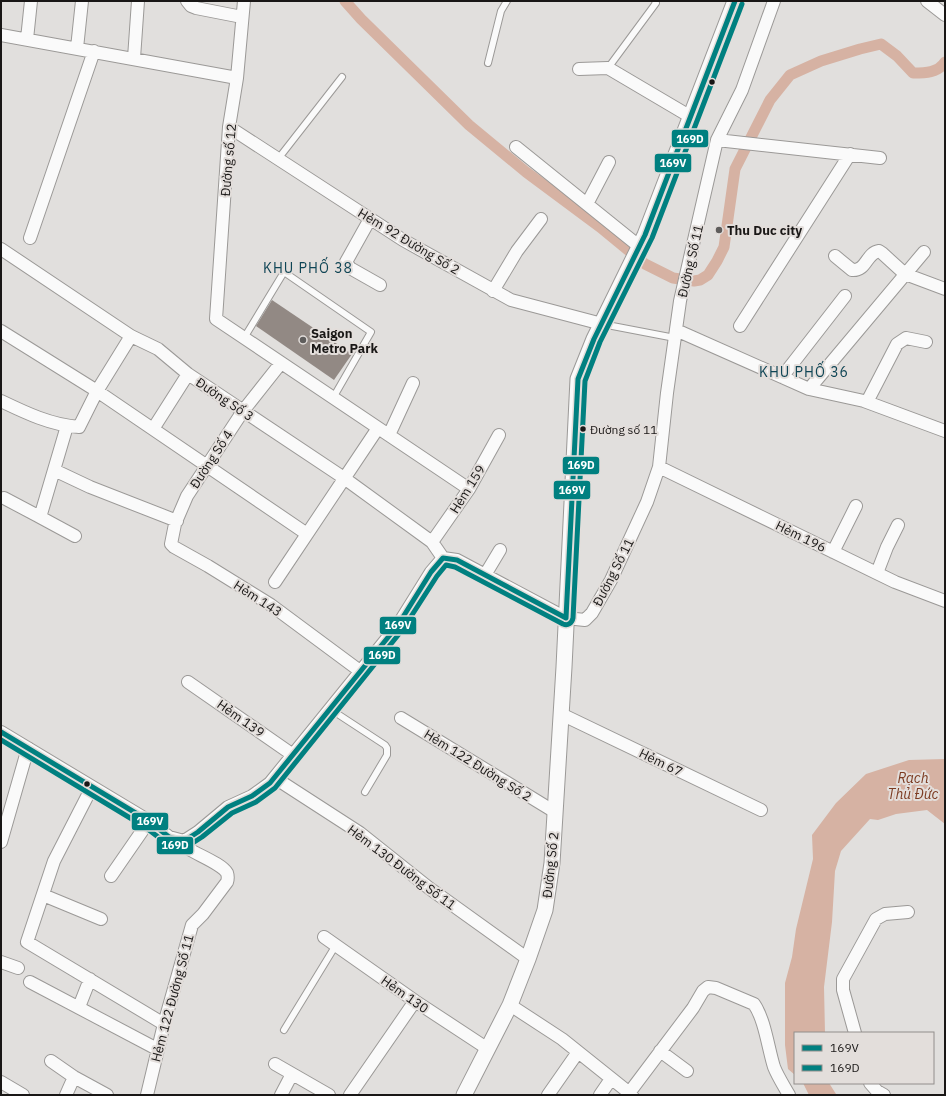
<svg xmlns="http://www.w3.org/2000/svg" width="946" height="1096" font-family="'IBM Plex Sans',sans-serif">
	<rect width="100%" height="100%" fill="#e1dfdd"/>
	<path fill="#d6b2a3" d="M945 759V824L927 810 896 814 878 820 870 819 841 851 835 871 832 922 824 987 825 1033H795V1075L788 1069 785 1045V983L792 957 796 929 813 859 812 835 836 803 866 774 909 760Z
		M803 1083H829L836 1094 839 1095H809Z"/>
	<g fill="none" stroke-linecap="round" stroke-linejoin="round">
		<path stroke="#d6b2a3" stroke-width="11" d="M345 1 361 19 469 125 526 172 600 227 645 264 673 278 694 281 700 280 708 275 717 261 724 247 735 169 770 100 790 75 821 61 860 49 881 44 897 56 913 73C925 73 938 73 945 62"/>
	</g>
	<path fill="#928984" d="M272 300 352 354 334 380 256 326Z"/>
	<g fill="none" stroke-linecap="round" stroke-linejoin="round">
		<defs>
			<path id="service" d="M488 63 501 11 507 1
				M608 68 656 3 655 1
				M278 159 342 77
				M602 324 675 338
				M244 338 284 272 371 332 333 398
				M330 709 385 745 387 748V755L365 792
				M284 1030 336 945"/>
			<path id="minor" d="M187 1 191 6 196 8 242 17
				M244 1 237 78 229 127 216 319 469 489
				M927 1 945 15
				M1 35 237 78
				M27 39 31 1
				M77 48 82 1
				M134 58 138 1
				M579 69 608 68 691 117
				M229 127 403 240 511 300 602 324
				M717 140 880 158
				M516 147 640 247
				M587 204 609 162
				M370 219 346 262 350 268 380 285
				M30 238 94 51
				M1 249 131 336 158 349 188 374 344 478 432 542 443 558
				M835 256 852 270C867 271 866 253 879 251L882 253 905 274 945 289
				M493 291 517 251 541 219
				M740 326 850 154
				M676 330 809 389 864 401 945 431
				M1 331 97 391 307 534
				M281 363 243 411 187 496 175 524 171 544 174 547 208 566 271 605 360 671
				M782 377 845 296
				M809 389 924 252
				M1 401C26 413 51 425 79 427L97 391 131 336
				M867 402 897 344 906 338 926 342
				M153 429 188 374
				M389 435 413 383
				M659 467 895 582 945 601
				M54 470 90 487 177 521
				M4 498 38 516 41 514 67 426
				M38 516 75 536
				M432 542 469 489 499 435
				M833 552 856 506
				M443 558 457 560 566 618 585 620 592 613 611 580 647 502 659 467 667 393 680 301 717 140 742 90 774 1
				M877 573 887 547 898 525
				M485 575 500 550
				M275 582 378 428
				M188 682 293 755
				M561 714 761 810
				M401 718 555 812
				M1 732 149 821 169 837 184 841 198 832 228 807 252 796 270 783 398 625 431 572 443 558
				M275 778 360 833 429 888 528 959
				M92 787 54 861 27 942 164 1024
				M1 842 28 748
				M111 876 149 821
				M43 895 101 919
				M324 937 415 1001 488 1049
				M1 962 18 968
				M30 982 157 1049
				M510 1005 562 1039 632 1095
				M79 1007 90 979
				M855 1033 843 990V979L876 919 885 914 908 912
				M660 1051 687 1071
				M51 1061 74 1077 107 1095
				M275 1064 329 1095
				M1 1082 23 1095
				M870 1083 877 1091 884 1095
				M629 1093 693 1008 703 991 708 987 716 988 754 1004C765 1020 768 1048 774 1067 778 1077 784 1086 789 1095
				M66 1095 74 1077
				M147 1095 164 1024 192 925 203 914 227 882C228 879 228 876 227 873 222 864 198 855 189 849L186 846 184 841
				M281 1095 292 1074
				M350 1095 415 1001
				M548 1095 578 1052
				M600 1095 611 1079"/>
			<path id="tertiary" d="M464 1095 510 1005 528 959 545 910 552 863 564 667 578 379 594 339 645 235 735 1"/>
		</defs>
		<use href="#service" stroke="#9b9997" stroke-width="8"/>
		<use href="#minor" stroke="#9b9997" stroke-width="14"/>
		<use href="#tertiary" stroke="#9b9997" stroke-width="17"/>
		<use href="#service" stroke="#fafafa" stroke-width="6"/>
		<use href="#minor" stroke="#fafafa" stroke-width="12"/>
		<use href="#tertiary" stroke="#fafafa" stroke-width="15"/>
		<defs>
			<path id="bus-1" d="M1 732 149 821 169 837 184 841 198 832 228 807 252 796 270 783 398 625 431 572 443 558 457 560 566 618 578 379 594 339 645 235 735 1"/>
			<path id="bus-2" d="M1 740 145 827 166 843 185 848 202 837 232 813 256 802 275 788 403 629 437 576 446 565 455 567 563 624C568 626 572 623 573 618L585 381 600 342 652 238 742 4"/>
		</defs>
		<use href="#bus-1" stroke="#e3dedb" stroke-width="8"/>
		<use href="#bus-2" stroke="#e3dedb" stroke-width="8"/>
		<use href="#bus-1" stroke="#008080" stroke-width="5"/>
		<use href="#bus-2" stroke="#008080" stroke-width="5"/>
	</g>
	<g fill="#191716" stroke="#e3dedb" stroke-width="1.5">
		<circle cx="712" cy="82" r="3.5"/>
		<circle cx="583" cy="429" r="3.5"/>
		<circle cx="87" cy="784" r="3.5"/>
	</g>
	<g fill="#5f5d5c" stroke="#e3dedb" stroke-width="1.5">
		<circle cx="719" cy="230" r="4"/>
		<circle cx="303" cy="340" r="4"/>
	</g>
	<g text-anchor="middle" stroke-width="4" stroke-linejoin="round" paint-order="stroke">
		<g font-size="12" fill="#191716" stroke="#e3dedb" text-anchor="start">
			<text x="590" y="434">Đường số 11</text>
		</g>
		<g font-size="13" fill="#191716" stroke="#e3dedb">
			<text transform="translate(228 160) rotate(-85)" y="5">Đường số 12</text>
			<text transform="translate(409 241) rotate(31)" y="5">Hẻm 92 Đường Số 2</text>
			<text transform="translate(690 261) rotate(-77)" y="5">Đường Số 11</text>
			<text transform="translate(225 399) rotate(34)" y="5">Đường Số 3</text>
			<text transform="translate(211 459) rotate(-57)" y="5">Đường Số 4</text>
			<text transform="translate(467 489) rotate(-58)" y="5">Hẻm 159</text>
			<text transform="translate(801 536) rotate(26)" y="5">Hẻm 196</text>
			<text transform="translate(613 572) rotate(-63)" y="5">Đường Số 11</text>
			<text transform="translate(258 598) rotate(33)" y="5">Hẻm 143</text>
			<text transform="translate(241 718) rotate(35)" y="5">Hẻm 139</text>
			<text transform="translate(661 762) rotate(26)" y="5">Hẻm 67</text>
			<text transform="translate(478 765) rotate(32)" y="5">Hẻm 122 Đường Số 2</text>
			<text transform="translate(550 865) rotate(-84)" y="5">Đường Số 2</text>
			<text transform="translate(402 867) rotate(37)" y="5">Hẻm 130 Đường Số 11</text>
			<text transform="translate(405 994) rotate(35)" y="5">Hẻm 130</text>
			<text transform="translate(172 998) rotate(-75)" y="5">Hẻm 122 Đường Số 11</text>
		</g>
		<g font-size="13" font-weight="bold" fill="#191716" stroke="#e3dedb" text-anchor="start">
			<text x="727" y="235">Thu Duc city</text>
			<text x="311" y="338">Saigon<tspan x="311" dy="15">Metro Park</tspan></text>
		</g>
		<g font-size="14" letter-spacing="1" fill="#0f4555" stroke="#e3dedb">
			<text x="308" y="273">KHU PHỐ 38</text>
			<text x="804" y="377">KHU PHỐ 36</text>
		</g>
		<g font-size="14" font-style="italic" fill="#7c3b21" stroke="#e3dedb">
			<text x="913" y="783">Rạch<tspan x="913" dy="16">Thủ Đức</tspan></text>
		</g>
	</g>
	<g stroke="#e3dedb" stroke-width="1.5">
		<rect x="671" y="129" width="38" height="19" rx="4" fill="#008080"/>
		<rect x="654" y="153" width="38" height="20" rx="4" fill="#008080"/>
		<rect x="562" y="456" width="38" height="19" rx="4" fill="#008080"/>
		<rect x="553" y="480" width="38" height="20" rx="4" fill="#008080"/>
		<rect x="379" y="616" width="38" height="19" rx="4" fill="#008080"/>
		<rect x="363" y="646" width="38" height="19" rx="4" fill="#008080"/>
		<rect x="131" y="812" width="38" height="19" rx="4" fill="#008080"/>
		<rect x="156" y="836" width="38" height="19" rx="4" fill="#008080"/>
	</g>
	<g font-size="11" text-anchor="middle" font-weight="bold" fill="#fff">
		<text x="690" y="143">169D</text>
		<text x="673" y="167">169V</text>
		<text x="581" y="469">169D</text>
		<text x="572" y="494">169V</text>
		<text x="398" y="629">169V</text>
		<text x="382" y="659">169D</text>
		<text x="150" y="825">169V</text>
		<text x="175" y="849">169D</text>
	</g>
	<rect width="946" height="1096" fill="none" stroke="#191716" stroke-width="4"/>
	<rect x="794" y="1032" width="140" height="52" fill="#e3dedb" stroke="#928e8c"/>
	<rect x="802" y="1045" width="20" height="6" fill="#008080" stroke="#928e8c"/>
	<text x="830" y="1052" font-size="12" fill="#191716">169V</text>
	<rect x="802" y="1065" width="20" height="6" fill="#008080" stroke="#928e8c"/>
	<text x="830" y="1072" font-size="12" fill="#191716">169D</text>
</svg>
